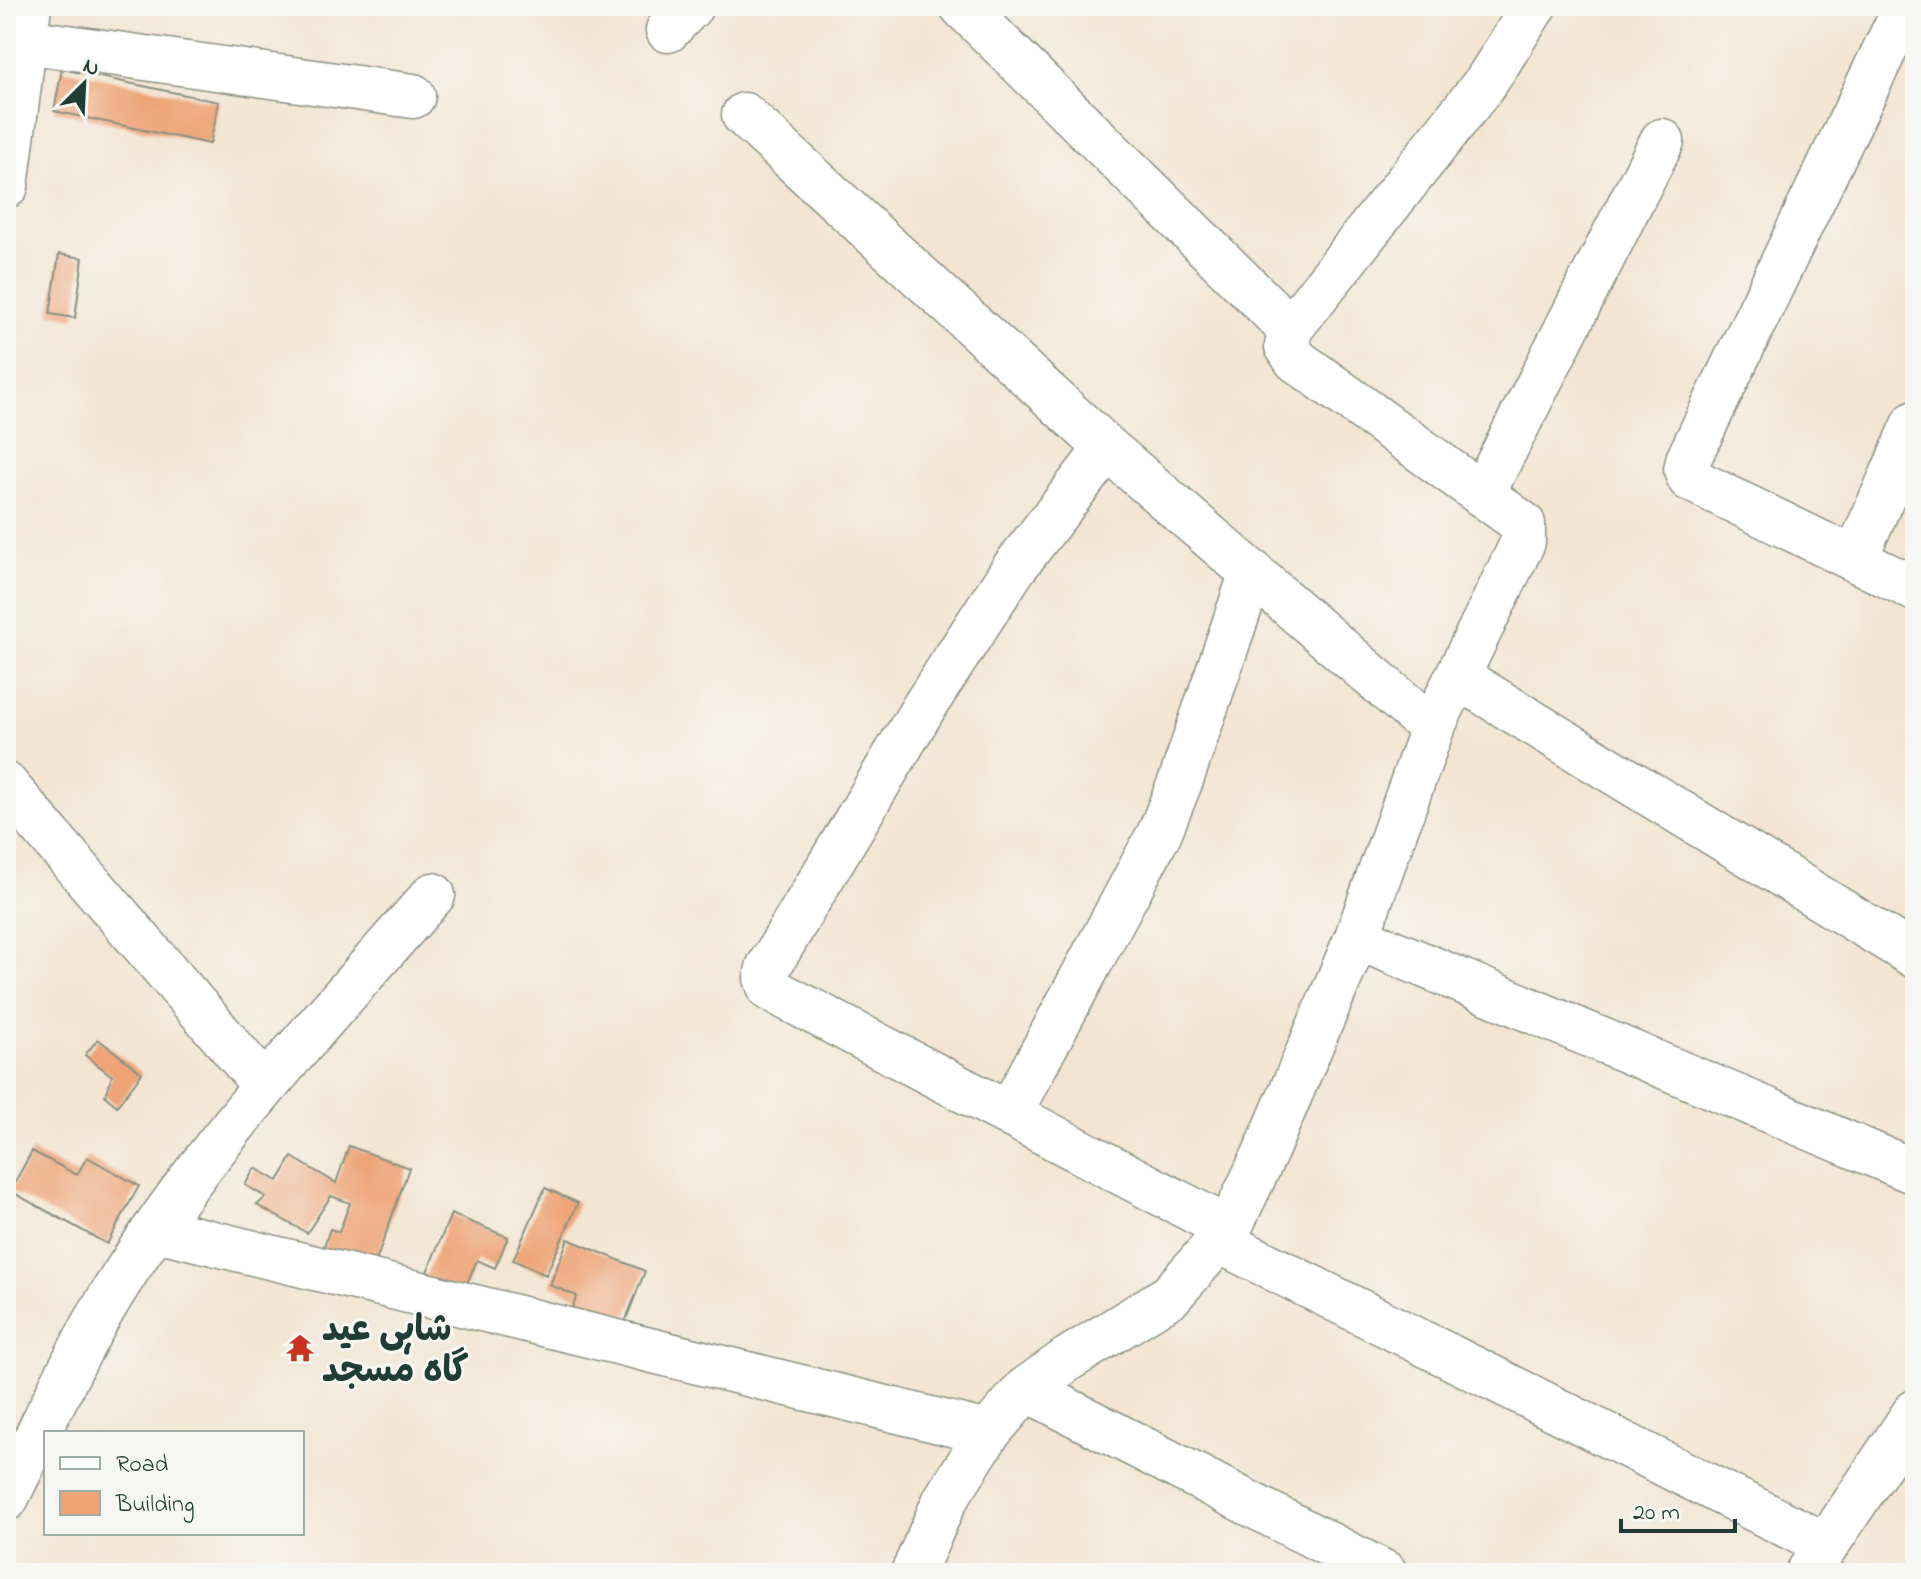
<svg xmlns="http://www.w3.org/2000/svg" width="1921" height="1579" font-family="'Indie Flower','Playpen Sans Arabic',sans-serif">
	<rect width="100%" height="100%" fill="#f6f6f2"/>
	<filter id="ink" filterUnits="userSpaceOnUse"><feTurbulence type="fractalNoise" baseFrequency=".0125" numOctaves="2"/><feDisplacementMap in="SourceGraphic" scale="16" xChannelSelector="R" yChannelSelector="G"/><feConvolveMatrix kernelMatrix="1 2 1 2 8 2 1 2 1" color-interpolation-filters="sRGB"/></filter>
	<filter id="wash" filterUnits="userSpaceOnUse"><feTurbulence type="fractalNoise" baseFrequency=".006" numOctaves="4" result="noise"/><feDisplacementMap in="SourceGraphic" scale="32" xChannelSelector="R" yChannelSelector="G"/><feGaussianBlur stdDeviation="1.8" result="paint"/><feColorMatrix in="noise" values="0 0 0 0 0 0 0 0 0 0 0 0 0 0 0 0 0 1.4 0 .05"/><feComposite in="paint" operator="in"/></filter>
	<g filter="url(#wash)">
		<rect width="100%" height="100%" fill="#f3e5d1"/>
		<g id="blocks">
			<path fill="#eea477" d="M62 69 219 102 210 144 54 111Z
				M59 254 83 258 75 318 50 314Z
				M98 1039 142 1073 117 1106 105 1096 112 1076 85 1055Z
				M349 1146 409 1168 369 1281 318 1263 330 1229 339 1232 350 1203 331 1196 307 1233 257 1205 266 1197 245 1185 255 1168 278 1181 292 1157 336 1183Z
				M32 1151 77 1175 87 1157 139 1186 107 1244 10 1191Z
				M545 1188 578 1203 546 1275 513 1260Z
				M451 1214 508 1237 495 1268 477 1260 462 1295 424 1279Z
				M568 1239 645 1271 619 1337 568 1317 577 1296 550 1285Z
				M6 1271 15 1274 6 1295Z"/>
		</g>
	</g>
	<g filter="url(#ink)">
		<use href="#blocks" fill-opacity="0" stroke="#899182" stroke-width="2"/>
		<g fill="none" stroke-linecap="round" stroke-linejoin="round">
			<defs>
				<path id="minor" d="M962 6 1290 329
					M1902 14 1688 460 1686 470 1690 479 1915 589
					M668 30 691 6
					M25 41 413 96
					M744 115 1107 448 1432 728
					M6 186 29 6
					M1107 448 1014 568 924 707 768 968 766 978 770 989 1229 1229
					M1482 495 1662 141
					M1855 559 1915 423
					M1458 677 1915 956
					M6 785 265 1086
					M1357 937 1915 1172
					M1009 1114 1159 834 1181 780 1252 572
					M156 1229 988 1433
					M1219 1241 1826 1545
					M1026 1389 1385 1573
					M6 1499C37 1437 68 1368 103 1309 192 1159 318 1026 433 895
					M913 1573 945 1500 988 1433 1026 1389 1068 1359 1170 1296 1229 1229 1267 1149 1357 937 1432 728 1523 542V524L1296 360 1287 346 1290 329 1486 82 1534 6
					M1808 1573 1915 1412"/>
			</defs>
			<use href="#minor" stroke="#899182" stroke-width="47"/>
			<use href="#minor" stroke="#fff" stroke-width="44"/>
		</g>
	</g>
	<defs>
		<symbol id="temple-bare" viewBox="-9 -9 18 18"><path d="M0-6L5-2H3V0L6.5 2.5H4V6H1.5V3h-3V6H-4V2.5H-6.5L-3 0V-2H-5Z" fill="#c8321e" stroke="#f6f6f2" stroke-width="2.5" paint-order="stroke"/></symbol>
	</defs>
	<g fill-rule="evenodd">
		<use href="#temple-bare" x="280" y="1328" width="40" height="40"/>
	</g>
	<g text-anchor="middle" stroke-width="6" stroke-linejoin="round" paint-order="stroke">
		<g font-size="36" font-weight="bold" fill="#1f3d34" stroke="#f6f6f2" text-anchor="start">
			<text x="322" y="1340">شاہی عید<tspan x="322" dy="41">گاہ مسجد</tspan></text>
		</g>
	</g>
	<rect width="1921" height="1579" fill="none" stroke="#f6f6f2" stroke-width="32"/>
	<rect x="44" y="1431" width="260" height="104" fill="#f6f6f2" stroke="#a0aca6" stroke-width="2"/>
	<rect x="60" y="1457" width="40" height="12" fill="#ffffff" stroke="#a0aca6" stroke-width="2"/>
	<text x="116" y="1471" font-size="24" fill="#1f3d34">Road</text>
	<rect x="60" y="1491" width="40" height="24" fill="#eea477" stroke="#a0aca6" stroke-width="2"/>
	<text x="116" y="1511" font-size="24" fill="#1f3d34">Building</text>
	<g transform="translate(84 84) rotate(24)" stroke="#f6f6f2" stroke-width="6" paint-order="stroke">
	<path d="M0-6L14 30L0 20L-14 30Z" fill="#1f3d34"/>
	<text y="-12" font-size="22" font-weight="bold" text-anchor="middle" fill="#1f3d34">N</text>
	</g>
	<path d="M1621 1519v12h114v-12" fill="none" stroke="#1f3d34" stroke-width="4"/>
	<text x="1633" y="1519" font-size="24" fill="#1f3d34" stroke="#f6f6f2" stroke-width="6" paint-order="stroke">20 m</text>
</svg>
